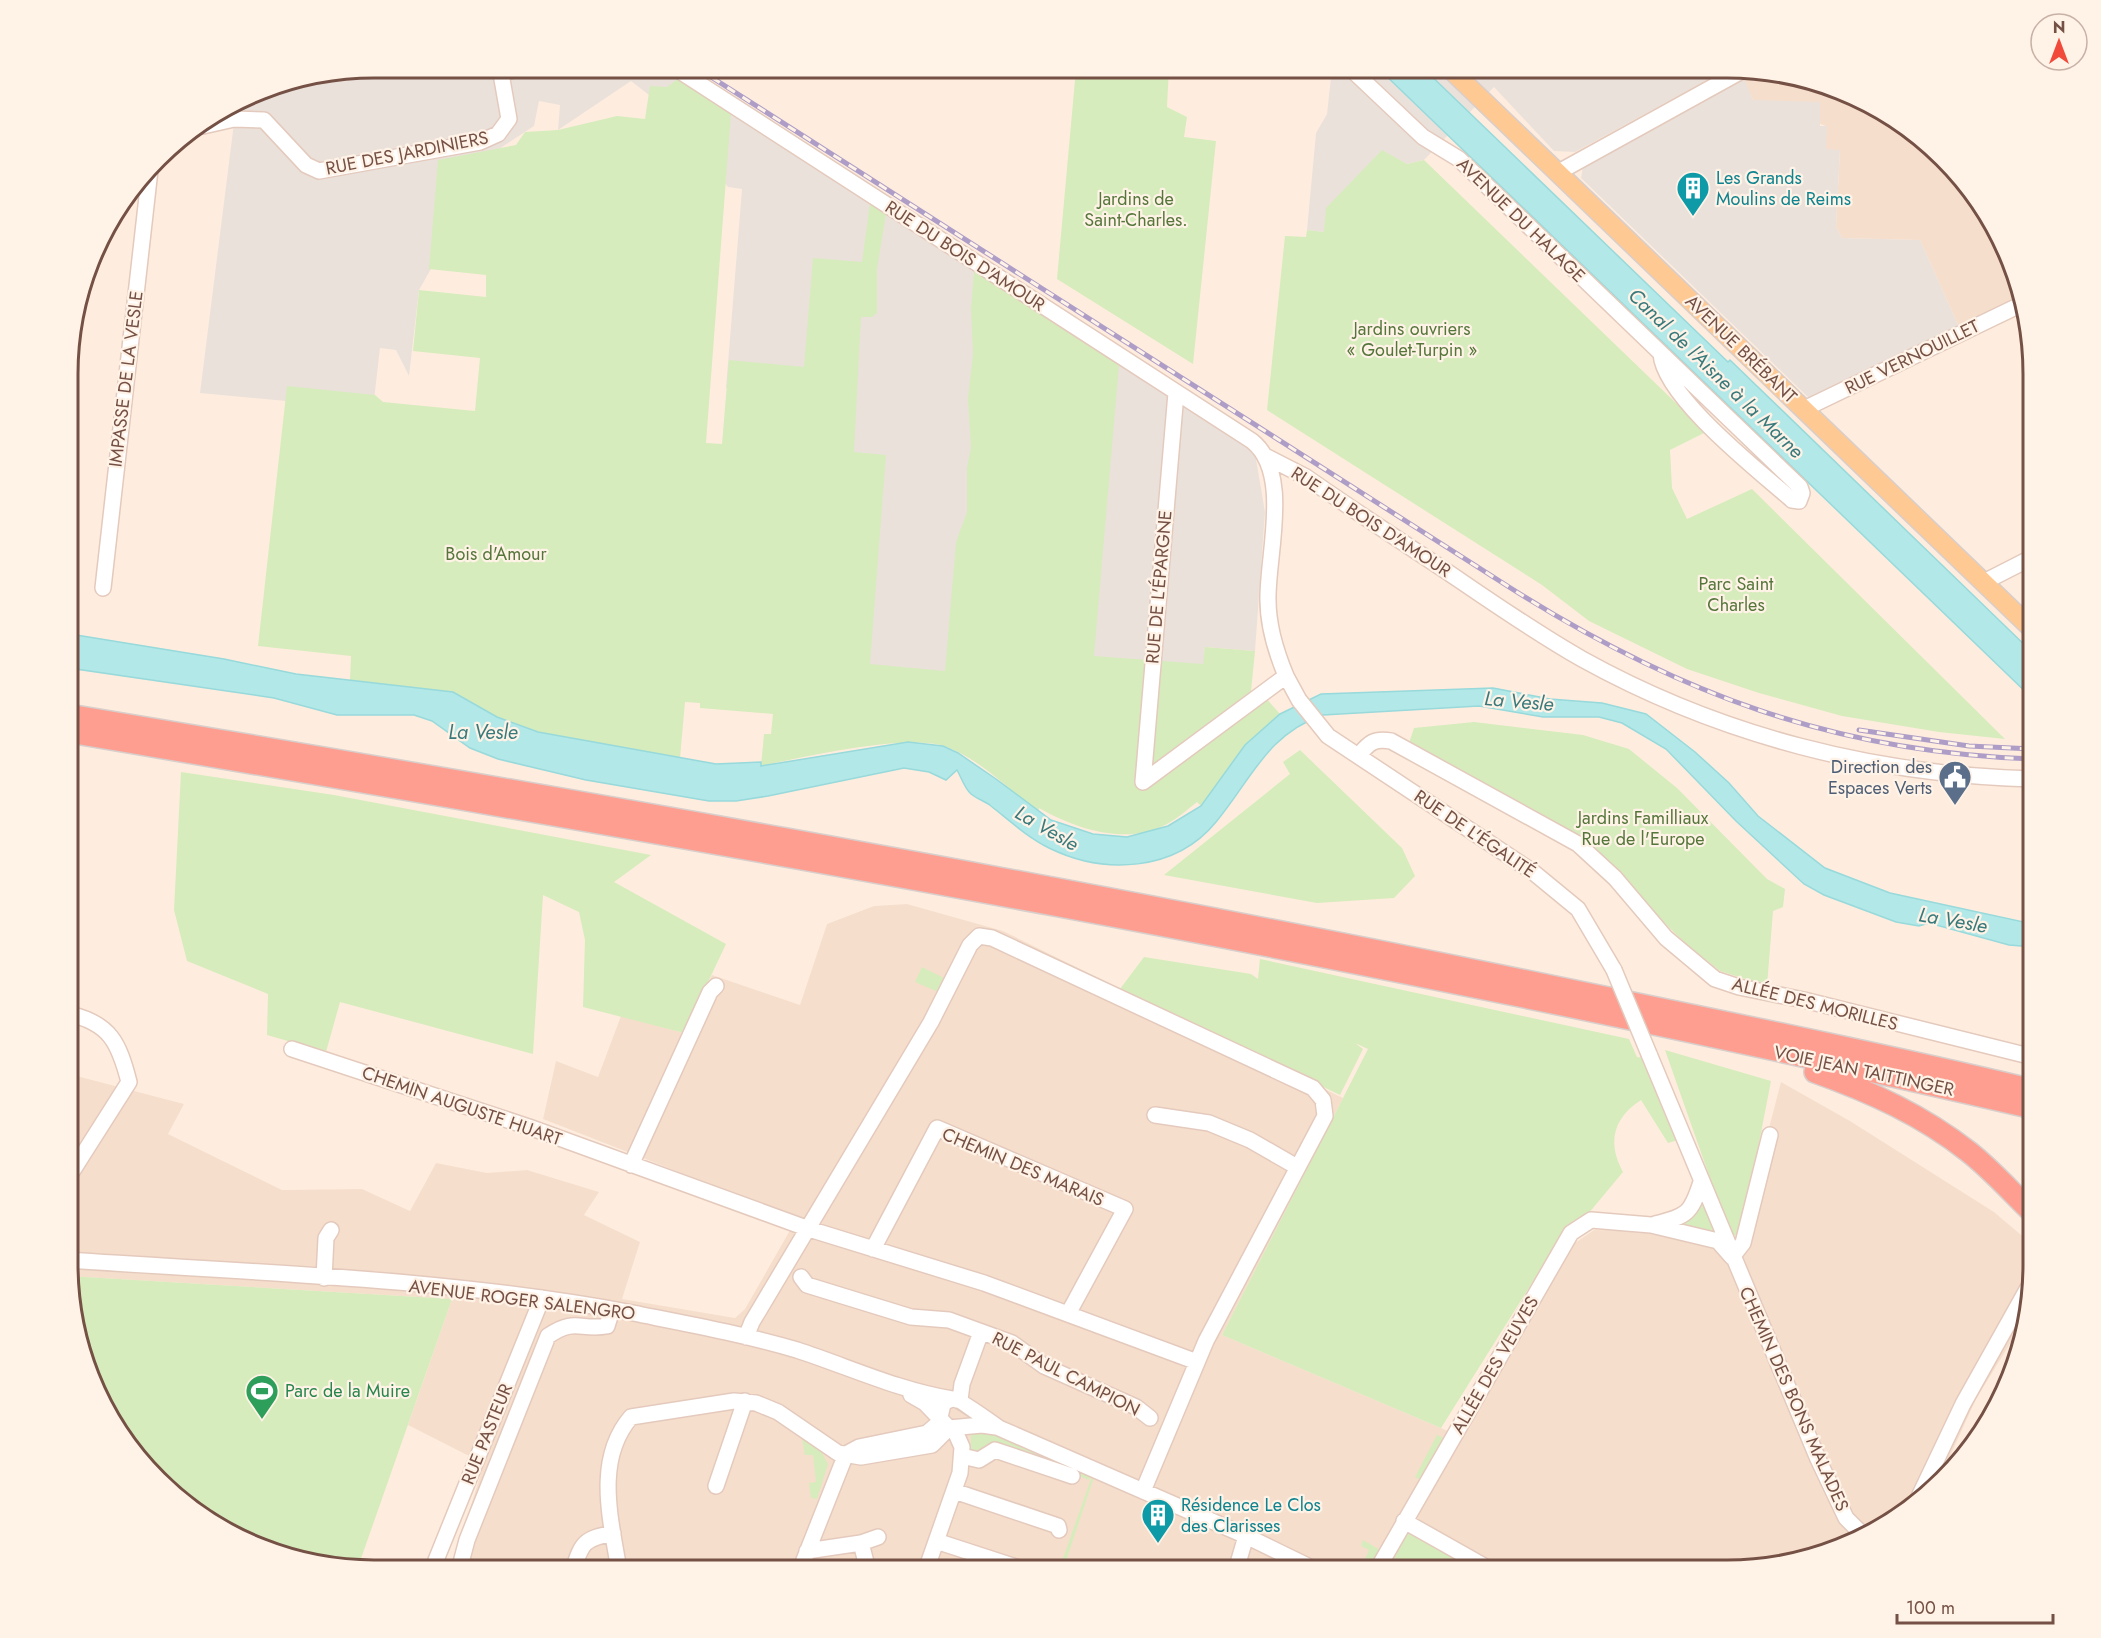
<svg xmlns="http://www.w3.org/2000/svg" width="2101" height="1638" font-family="Jost,sans-serif">
	<rect width="100%" height="100%" fill="#feedde"/>
	<path fill="#f6decc" d="M1757 71 1844 91 1929 144 1970 188 2010 257 2019 300 1959 327 1920 240 1842 238 1836 227 1840 150H1826V126L1753 100 1744 79Z
		M907 904 1003 931 1343 1098 1222 1335 1448 1431 1572 1245 1594 1230 1638 1231 1706 1246 1741 1236 1781 1082 1850 1121 1994 1212 2033 1245V1284L2024 1321 1976 1399 1937 1485 1913 1507 1844 1547 1727 1570H451L487 1454 467 1455 408 1425 452 1299 68 1276 69 1074 184 1104 168 1134 282 1190 362 1189 410 1211 436 1163 487 1173 527 1170 599 1192 584 1215 640 1242 622 1299 735 1318 745 1309 797 1218 543 1119 556 1061 598 1077 621 1016 684 1033 712 975 800 1005 827 924 874 906Z"/>
	<path fill="#ebe1db" d="M374 68H667L886 214 1255 453 1265 512 1255 651 1205 647 1204 664 947 686 867 665 794 450 800 394 726 388 742 189 728 187 649 95 631 81 558 130 560 105 539 101 534 126 499 149 419 290 409 376 396 350 380 348 373 409 200 393 236 107 275 84Z
		M1332 68H1729L1575 152 1554 151 1494 87 1424 160 1407 164 1382 151 1324 232 1307 230 1316 133 1327 114Z
		M1744 78 1753 100 1820 102V126H1827L1826 149 1840 150 1836 227 1842 238 1920 240 1959 327 1810 399 1581 178 1583 167Z"/>
	<path fill="#d6ecbc" d="M1169 68 1167 107 1187 117 1184 137 1216 141 1193 364 1057 279 1076 69Z
		M679 78 731 113 706 443 722 444 729 360 804 367 813 258 862 262 870 203 886 214 877 269V313L872 317H861L854 452 886 455 870 664 945 671 956 542 967 512V468L971 448 968 399 973 353 971 309 974 271 1119 365 1094 656 1203 664 1205 647 1255 651 1251 691 1265 697 1280 714 1245 745 1201 806 1197 802C1188 809 1178 818 1167 824 1127 846 1076 829 1039 808L1038 813C1010 790 979 758 944 746 903 734 804 757 761 766L764 734H771L773 714 700 708V703L685 702 680 758 537 732 497 717 453 692 350 680 351 656 258 646 287 386 375 395 383 402 475 411 480 358 413 351 419 290 486 297V275L429 269 438 160 516 145 525 132 558 130 617 116 645 119 650 86 667 87Z
		M1382 150 1407 164 1424 160 1706 432 1670 450 1672 488 1687 519 1752 489 2005 739 1939 732 1842 716 1759 693 1687 669 1589 621 1542 585 1267 410 1285 236 1306 237 1307 230 1324 232 1326 208Z
		M1474 722 1583 735 1629 749 1677 788 1767 879 1785 889 1783 907 1773 911 1767 986 1720 971 1686 944 1585 845 1408 746 1414 728Z
		M1300 750 1402 848 1415 876 1394 898 1317 903 1164 875 1290 774 1283 762Z
		M181 772 334 795 651 855 614 882 726 944 684 1033 583 1007 585 940 579 912 543 895 533 1054 340 1002 326 1052 267 1035 268 994 187 961 174 910Z
		M1144 957 1251 974 1258 979 1260 959 1629 1039 1637 1057 1644 1058 1678 1140 1668 1143 1641 1100C1613 1118 1607 1143 1623 1172L1588 1214 1569 1224 1441 1428 1222 1335 1368 1049 1355 1043 1363 1049 1340 1095 1120 989Z
		M922 967 950 981 943 994 915 982Z
		M1665 1050 1771 1081 1741 1236 1730 1235Z
		M1704 1201 1719 1238 1675 1226 1689 1220Z
		M68 1276 452 1299 357 1570 257 1547 172 1494 99 1400Z
		M986 1431 1090 1476 1089 1480 1001 1446 985 1454 971 1451V1433Z
		M1437 1435 1444 1438 1420 1480 1415 1477Z
		M802 1439 821 1451 828 1464 817 1499 811 1498 809 1483 816 1482 813 1455H805Z
		M1092 1476 1094 1477 1063 1570H1059Z
		M1408 1530 1485 1570H1389Z
		M1363 1540 1380 1550 1367 1570H1360L1369 1550 1361 1546Z"/>
	<path fill="#b2e8e8" stroke="#98d9db" stroke-width="1.5" d="M1378 68H1423L1728 362 1730 360 2033 653V699Z
		M70 634 224 659 296 674 453 692 497 717 538 732 716 764 761 762V766L908 742 943 746 958 753 996 779 1051 820 1093 834 1127 837 1168 826 1201 806 1245 745 1280 714 1321 694 1493 688 1550 699 1602 703 1646 714 1695 752 1729 783 1758 816 1825 868 1890 893 2033 924V947L2009 945 1929 923 1919 926 1896 922 1824 895 1804 884 1736 821 1666 749 1622 723 1599 717H1543L1479 706 1323 715C1267 734 1251 780 1216 822 1175 872 1104 875 1049 848 1027 837 1010 821 991 806 985 801 977 799 971 794 965 789 961 777 957 770L946 780 929 772 904 768 768 796 736 801H709L586 780 498 759 470 748 432 721 414 715H337L274 698 69 668Z"/>
	<g fill="none" stroke-linecap="round" stroke-linejoin="round">
		<defs>
			<path id="minor" d="M675 68 1252 441C1292 473 1267 555 1268 600 1268 627 1276 652 1286 676L1143 782
				M1350 68 1423 137 1459 159 1800 487 1802 493 1799 501 1792 500C1759 471 1664 397 1661 354
				M501 73 524 68
				M203 126 234 119 264 120 306 165 319 171 480 142 498 134 509 119 500 68
				M1557 173 1747 68
				M1804 409 2020 305
				M1267 457 1306 477C1353 510 1401 541 1449 573 1493 603 1536 633 1582 659 1721 736 1875 775 2033 779
				M1984 582 2033 557
				M103 588 150 170
				M1286 676 1299 700 1328 736 1533 872 1578 909 1614 970
				M1359 755C1369 743 1374 738 1391 741L1578 844 1615 878 1666 938 1715 979 1739 987 1804 1000 2033 1057
				M1143 782 1176 393
				M292 1049 529 1127 809 1229 984 1283 1197 1362
				M1649 1054 1818 1459 1846 1518 1864 1536
				M1155 1115 1209 1123 1250 1140 1297 1167
				M631 1165 710 992 716 986
				M68 1178 129 1082C119 1043 110 1023 69 1014
				M1655 1224C1687 1216 1691 1214 1701 1182
				M873 1249 937 1128 1125 1209 1068 1314
				M1732 1257 1743 1243 1770 1135
				M68 1260C255 1273 449 1278 633 1313 688 1324 743 1334 797 1350 849 1367 898 1390 952 1399
				M801 1277 807 1285 911 1317 949 1320 1012 1343 1044 1366 1136 1407 1150 1418
				M324 1278 326 1238 331 1230
				M746 1337 752 1322 931 1022 970 945 979 936 992 938 1313 1088 1323 1100 1325 1116 1206 1341 1143 1491
				M911 1395 925 1403 949 1428 982 1425 996 1427
				M960 1400 962 1384 981 1332
				M940 1417 943 1404C948 1400 952 1398 957 1400 960 1400 992 1423 999 1428L1246 1536 1316 1570
				M962 1456 979 1460 995 1450 1072 1476
				M716 1486 745 1401
				M954 1491 1058 1526 1059 1530
				M1915 1505 1963 1404 2033 1279
				M1404 1521 1491 1570
				M936 1541 1025 1570
				M861 1543 868 1570
				M807 1551 861 1543 878 1537
				M432 1570 542 1298
				M459 1570 467 1540 548 1336C576 1317 580 1331 607 1326L612 1310
				M573 1570C582 1542 584 1539 613 1533
				M619 1570C611 1520 594 1460 631 1417L734 1401 756 1403 778 1412 838 1453 861 1457 932 1445 949 1428
				M800 1570 846 1454 859 1447 927 1433 941 1421
				M926 1570 960 1473 962 1447 954 1429
				M1236 1570 1246 1536
				M1377 1570 1571 1233 1591 1220 1651 1225 1718 1241 1732 1257"/>
			<path id="major" d="M1449 68 2033 630"/>
			<path id="highway" d="M69 715C548 795 1026 879 1502 976 1679 1013 1857 1048 2033 1090
				M69 732C726 843 1384 957 2033 1108
				M1815 1072C1871 1092 1922 1115 1969 1152 1992 1170 2012 1193 2033 1213"/>
		</defs>
		<use href="#minor" stroke="#e4cabd" stroke-width="18"/>
		<use href="#major" stroke="#d8cecb" stroke-width="21"/>
		<use href="#highway" stroke="#d8cecb" stroke-width="24"/>
		<use href="#minor" stroke="#fff" stroke-width="15"/>
		<use href="#major" stroke="#ffc994" stroke-width="18"/>
		<use href="#highway" stroke="#fd9e90" stroke-width="21"/>
		<defs>
			<path id="rail" d="M697 68 1509 587C1676 693 1834 752 2033 759
				M1859 730 1969 746 2033 749
				M1990 1414 2012 1372"/>
		</defs>
		<use href="#rail" stroke="#ae9dc7" stroke-width="5"/>
		<use href="#rail" stroke="#fff2e6" stroke-width="3" stroke-dasharray="9" stroke-linecap="butt"/>
		<defs>
			<path id="minor-bridge" d="M1614 970 1649 1054"/>
		</defs>
		<use href="#minor-bridge" stroke="#e4cabd" stroke-width="18" stroke-linecap="butt"/>
		<use href="#minor-bridge" stroke="#fff" stroke-width="15"/>
	</g>
	<defs>
		<symbol id="building-pin" viewBox="-11 -11 22 30"><path d="M0 17L-7.5 6A9.5 9.5 0 1 1 7.5 6Z" fill="#0f9aa8" stroke="#fff2e6"/><path d="M-4-6H4V6H1V3H-1V6H-4ZM-2.5-4.3h1.7v1.8h-1.7ZM.8-4.3h1.7v1.8H.8ZM-2.5-1h1.7V.8h-1.7ZM.8-1h1.7V.8H.8Z" fill="#fff"/></symbol>
		<symbol id="civic-pin" viewBox="-11 -11 22 30"><path d="M0 17L-7.5 6A9.5 9.5 0 1 1 7.5 6Z" fill="#5c6f8a" stroke="#fff2e6"/><path d="M-.6-6.5H3V-4.5H.6V-3L4-1V1h2V6H-6V1h2V-1L-.6-3ZM-1.2 2.5V6h2.4V2.5Z" fill="#fff"/></symbol>
		<symbol id="stadium-pin" viewBox="-11 -11 22 30"><path d="M0 17L-7.5 6A9.5 9.5 0 1 1 7.5 6Z" fill="#2e9e5b" stroke="#fff2e6"/><path d="M0-5a6.5 5 0 1 0 0 10a6.5 5 0 1 0 0-10ZM-3.5-1.8h7v3.6h-7Z" fill="#fff"/></symbol>
	</defs>
	<g fill-rule="evenodd">
		<use href="#building-pin" x="1674" y="169" width="38" height="52"/>
		<use href="#civic-pin" x="1936" y="758" width="38" height="52"/>
		<use href="#stadium-pin" x="243" y="1372" width="38" height="52"/>
		<use href="#building-pin" x="1139" y="1496" width="38" height="52"/>
	</g>
	<g text-anchor="middle" stroke-width="4.5" stroke-linejoin="round" paint-order="stroke">
		<g font-size="18" fill="#755045" stroke="#fff2e6">
			<text transform="translate(407 153) rotate(-11)" y="6">RUE DES JARDINIERS</text>
			<text transform="translate(1521 220) rotate(44)" y="6">AVENUE DU HALAGE</text>
			<text transform="translate(965 256) rotate(33)" y="6">RUE DU BOIS D'AMOUR</text>
			<text transform="translate(1741 349) rotate(44)" y="6">AVENUE BRÉBANT</text>
			<text transform="translate(1912 357) rotate(-26)" y="6">RUE VERNOUILLET</text>
			<text transform="translate(126 379) rotate(-83)" y="6">IMPASSE DE LA VESLE</text>
			<text transform="translate(1371 522) rotate(33)" y="6">RUE DU BOIS D'AMOUR</text>
			<text transform="translate(1159 587) rotate(-85)" y="6">RUE DE L'ÉPARGNE</text>
			<text transform="translate(1475 834) rotate(34)" y="6">RUE DE L'ÉGALITÉ</text>
			<text transform="translate(1815 1004) rotate(14)" y="6">ALLÉE DES MORILLES</text>
			<text transform="translate(1864 1071) rotate(12)" y="6">VOIE JEAN TAITTINGER</text>
			<text transform="translate(462 1106) rotate(19)" y="6">CHEMIN AUGUSTE HUART</text>
			<text transform="translate(1023 1167) rotate(23)" y="6">CHEMIN DES MARAIS</text>
			<text transform="translate(522 1300) rotate(7)" y="6">AVENUE ROGER SALENGRO</text>
			<text transform="translate(1495 1365) rotate(-60)" y="6">ALLÉE DES VEUVES</text>
			<text transform="translate(1066 1374) rotate(27)" y="6">RUE PAUL CAMPION</text>
			<text transform="translate(1794 1399) rotate(66)" y="6">CHEMIN DES BONS MALADES</text>
			<text transform="translate(487 1434) rotate(-68)" y="6">RUE PASTEUR</text>
		</g>
		<g font-size="18" fill="#0d838f" stroke="#fff2e6" text-anchor="start">
			<text x="1716" y="184">Les Grands<tspan x="1716" dy="21">Moulins de Reims</tspan></text>
			<text x="1181" y="1511">Résidence Le Clos<tspan x="1181" dy="21">des Clarisses</tspan></text>
		</g>
		<g font-size="18" fill="#54763a" stroke="#fff2e6">
			<text x="1136" y="205">Jardins de<tspan x="1136" dy="21">Saint-Charles.</tspan></text>
			<text x="1412" y="335">Jardins ouvriers<tspan x="1412" dy="21">« Goulet-Turpin »</tspan></text>
			<text x="496" y="560">Bois d'Amour</text>
			<text x="1736" y="590">Parc Saint<tspan x="1736" dy="21">Charles</tspan></text>
			<text x="1643" y="824">Jardins Familliaux<tspan x="1643" dy="21">Rue de l'Europe</tspan></text>
		</g>
		<g font-size="18" fill="#4e5e75" stroke="#fff2e6" text-anchor="end">
			<text x="1932" y="773">Direction des<tspan x="1932" dy="21">Espaces Verts</tspan></text>
		</g>
		<g font-size="18" fill="#27864d" stroke="#fff2e6" text-anchor="start">
			<text x="285" y="1397">Parc de la Muire</text>
		</g>
		<g font-size="20" font-style="italic" fill="#387a7c" stroke="#fff2e6">
			<text transform="translate(1716 373) rotate(44)" y="7">Canal de l'Aisne à la Marne</text>
			<text transform="translate(1519 701) rotate(5)" y="7">La Vesle</text>
			<text x="483" y="739">La Vesle</text>
			<text transform="translate(1047 828) rotate(30)" y="7">La Vesle</text>
			<text transform="translate(1953 920) rotate(10)" y="7">La Vesle</text>
		</g>
	</g>
	<path d="M0 0H2101V1638H0ZM374 78H1727A296 296 0 0 1 2023 374V1264A296 296 0 0 1 1727 1560H374A296 296 0 0 1 78 1264V374A296 296 0 0 1 374 78Z" fill="#fff2e6" fill-rule="evenodd"/>
	<path fill="none" stroke="#755045" stroke-width="3" d="M374 78H1727A296 296 0 0 1 2023 374V1264A296 296 0 0 1 1727 1560H374A296 296 0 0 1 78 1264V374A296 296 0 0 1 374 78Z"/>
	<g transform="translate(2059 42)"><circle r="28" fill="#fff2e6" stroke="#c8b1a6" stroke-width="1.5"/>
	<path d="M0-4.5L10 22L0 15L-10 22Z" fill="#f14a3a"/>
	<text y="-9" font-size="16" font-weight="bold" text-anchor="middle" fill="#755045">N</text>
	</g>
	<path d="M1897 1614v9h156v-9" fill="none" stroke="#755045" stroke-width="3"/>
	<text x="1906" y="1614" font-size="18" fill="#755045" stroke="#fff2e6" stroke-width="4.5" paint-order="stroke">100 m</text>
</svg>
